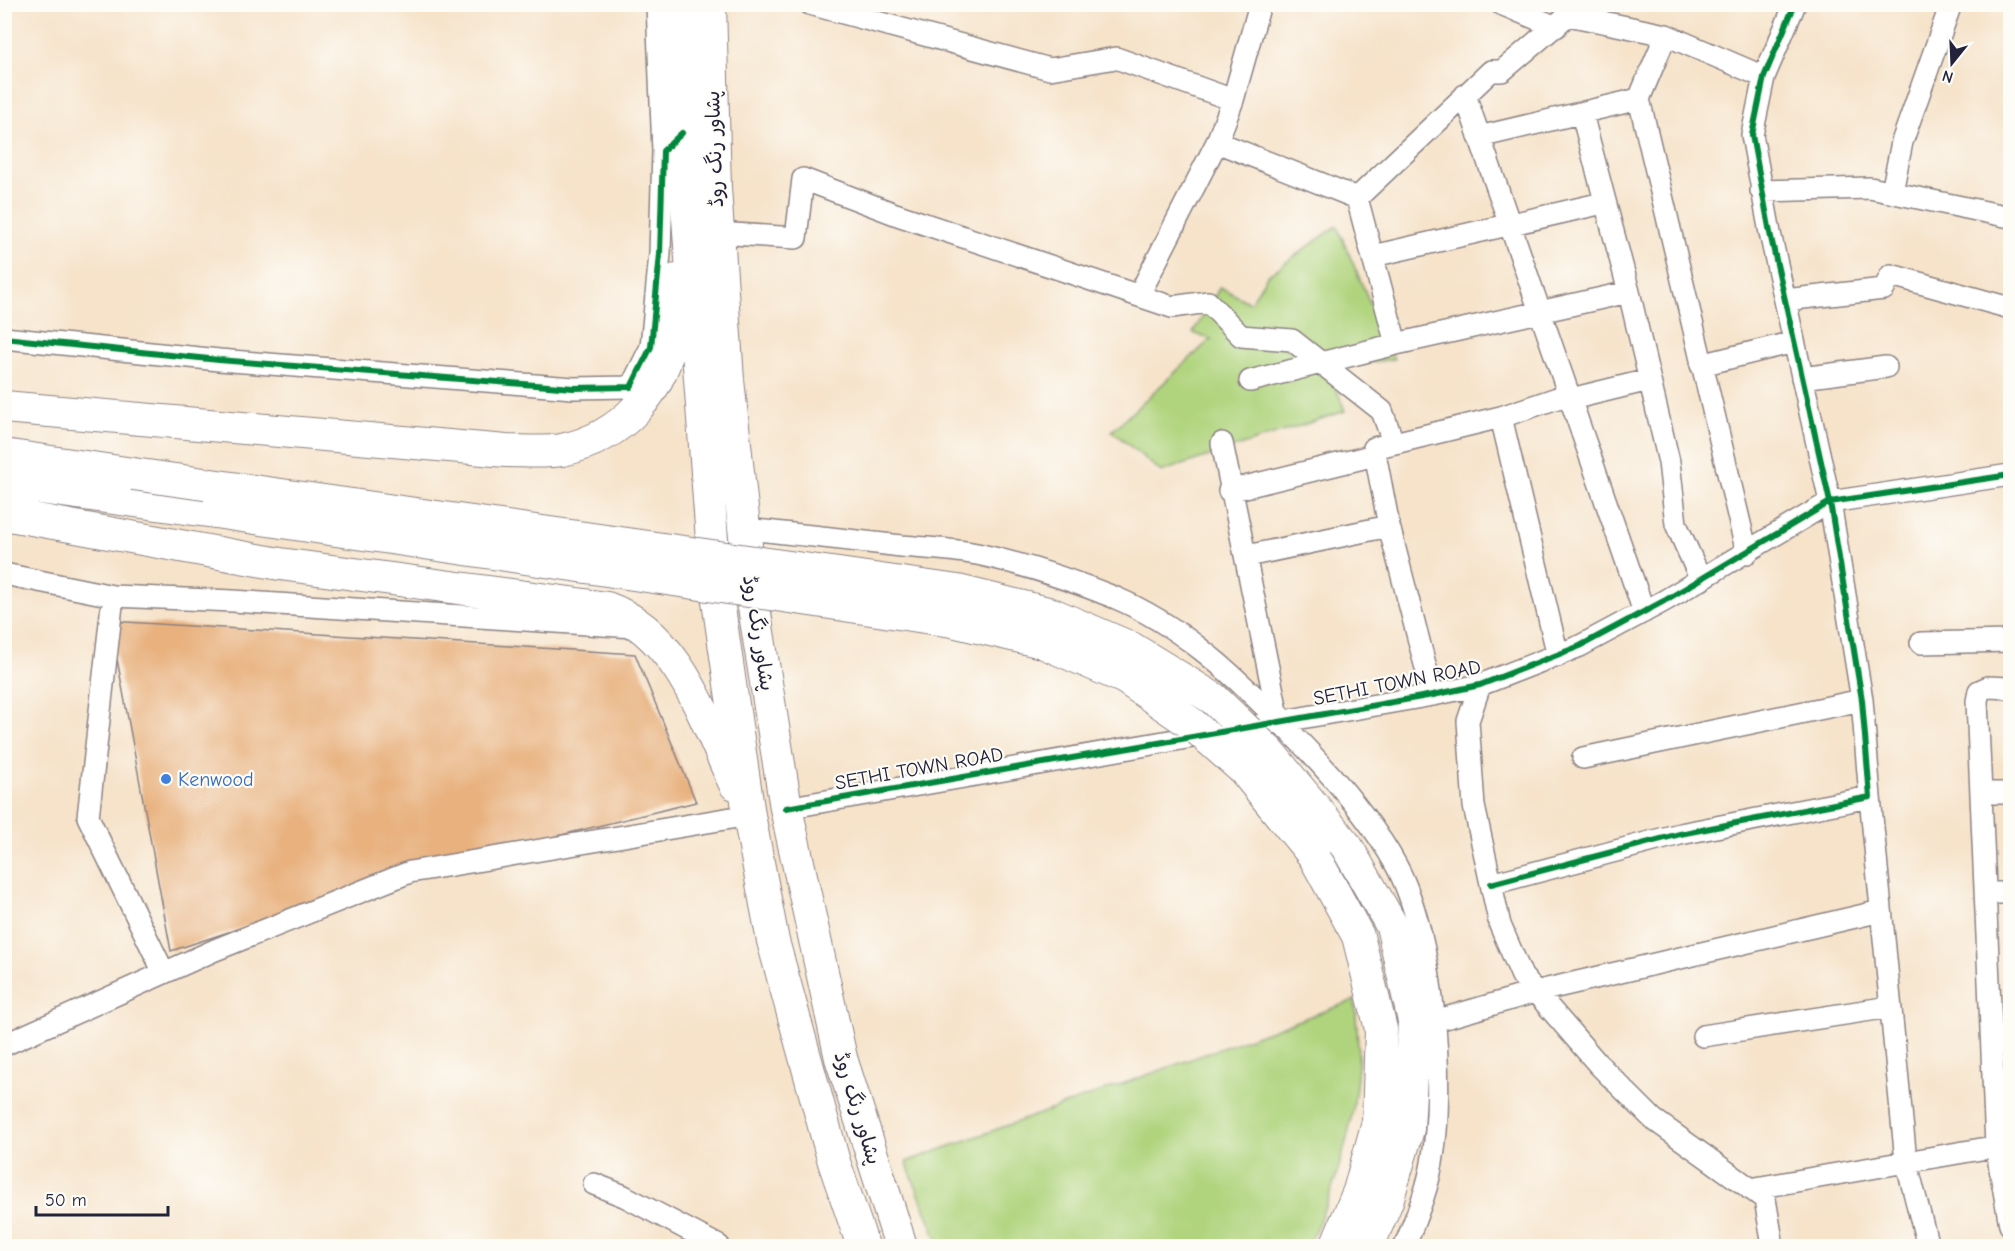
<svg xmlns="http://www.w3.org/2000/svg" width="2015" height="1251" font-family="'Comic Neue','Playpen Sans Arabic',sans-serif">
	<rect width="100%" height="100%" fill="#fdfcf7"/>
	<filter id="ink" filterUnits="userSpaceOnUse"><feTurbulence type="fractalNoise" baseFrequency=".0167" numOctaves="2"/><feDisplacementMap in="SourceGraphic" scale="12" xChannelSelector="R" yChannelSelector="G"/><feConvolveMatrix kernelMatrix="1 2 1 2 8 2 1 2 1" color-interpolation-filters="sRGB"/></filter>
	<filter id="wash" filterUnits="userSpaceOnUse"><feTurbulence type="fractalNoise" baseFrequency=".008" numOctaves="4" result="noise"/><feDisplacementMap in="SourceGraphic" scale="24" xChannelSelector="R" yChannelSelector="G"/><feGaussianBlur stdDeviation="1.35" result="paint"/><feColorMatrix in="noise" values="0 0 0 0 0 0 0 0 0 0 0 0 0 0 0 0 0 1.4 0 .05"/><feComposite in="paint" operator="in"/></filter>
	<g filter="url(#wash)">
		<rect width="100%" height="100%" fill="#f6e3ca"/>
		<path fill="#b0d47e" stroke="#697b5c" stroke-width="1.5" d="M1337 226 1394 359 1329 369 1345 411 1161 472 1112 431 1211 339 1193 333 1220 287 1250 303 1267 276Z
			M1355 1000C1356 1021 1359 1044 1358 1065 1354 1130 1336 1188 1308 1246H940L906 1162Z"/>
		<g id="blocks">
			<path fill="#e8b17e" d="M110 621 635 654 696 802 410 872 171 951Z"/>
		</g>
	</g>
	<g filter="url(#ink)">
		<use href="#blocks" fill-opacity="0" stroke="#8c8282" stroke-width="1.5"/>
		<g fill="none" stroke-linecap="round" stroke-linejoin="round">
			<defs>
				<path id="minor" d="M657 4 663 151
					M810 4 1050 69 1116 58 1233 100 1217 142
					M1501 4 1556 27
					M1465 95 1644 612
					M1639 99 1747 553
					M1233 100 1260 4
					M1582 114 1629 292 1669 462 1676 524 1701 580
					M1479 137 1639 99 1666 35
					M1761 191 1870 188 2010 217
					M1892 192 1902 142 1951 4
					M1357 198 1396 344
					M718 233 796 238 803 179 895 214 1172 307 1208 302 1241 336 1292 340 1382 411 1393 442
					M1373 256 1603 203
					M1139 295 1217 142 1357 198 1491 71H1502L1568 15 1666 35 1764 77
					M1785 300 1884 289 1891 275 2010 308
					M4 338 219 360 573 388 631 387 651 347 660 254 663 151 682 133
					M1701 365 1794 342
					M1802 378 1886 367
					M1250 381 1396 344 1629 292
					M1571 399 1649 380
					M1501 417 1558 656
					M1222 443 1279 721
					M1229 491 1375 455
					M744 529C797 534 849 540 901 546 926 548 952 549 977 554 1024 564 1071 580 1116 598 1177 624 1229 670 1274 716 1316 757 1368 814 1396 865 1434 935 1446 1085 1432 1163 1427 1192 1415 1219 1405 1246
					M1247 556 1389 526
					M4 574 113 596 233 601 634 627
					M113 596 88 817 164 973
					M1921 643 2010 641
					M1480 685 1468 721 1474 806 1500 925 1522 976 1598 1064 1653 1119 1765 1199 1773 1246
					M2010 688 1988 687 1979 691 1977 701 1996 1146 2010 1225
					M1433 695 1389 526 1374 448 1501 417 1569 394
					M1583 758 1862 700
					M1982 793H2010
					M1870 797 1906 1161 1928 1246
					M786 808 1433 695 1480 685 1580 646 1664 601 1830 502 2010 475
					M1491 884 1680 834 1870 797 1862 700 1830 502 1770 233 1752 135 1764 77 1795 4
					M1986 893H2010
					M1435 1021 1535 992 1881 911
					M1703 1036 1890 1007
					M4 1045 215 950 410 872 749 815
					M594 1184 624 1196 719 1246
					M1750 1189 2010 1144"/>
				<path id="highway" d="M678 4 686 191 715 580 749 815 773 941 834 1162 863 1246
					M710 4 715 188 728 380 750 582 786 808 841 1058 901 1246
					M4 407 506 451C524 451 544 453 562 450 623 437 663 392 673 330 675 314 675 296 676 280
					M4 455 133 474
					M4 483 215 512
					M4 514 280 564 607 608C679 633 705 721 735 784
					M1347 847 1392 926 1414 1021 1408 1129 1387 1201 1368 1246
					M1314 856 1358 936 1381 1029 1378 1122 1359 1191 1336 1246"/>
			</defs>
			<use href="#minor" stroke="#8c8282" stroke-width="24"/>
			<use href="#highway" stroke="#8c8282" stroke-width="34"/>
			<use href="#minor" stroke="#fff" stroke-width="21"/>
			<use href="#highway" stroke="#fff" stroke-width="32"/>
			<defs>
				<path id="highway-bridge" d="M133 474 958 591 1052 614 1131 648 1214 699 1269 752 1347 847
					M215 512 952 621 1042 642 1125 678 1192 724 1244 770 1314 856"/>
			</defs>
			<use href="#highway-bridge" stroke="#8c8282" stroke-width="34" stroke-linecap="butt"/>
			<use href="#highway-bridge" stroke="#fff" stroke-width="32"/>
			<defs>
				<path id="cycleway" d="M4 338 219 360 573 388 631 387 651 347 660 254 663 151 682 133
					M786 808 1433 695 1480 685 1580 646 1664 601 1830 502 2010 475
					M1491 884 1680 834 1870 797 1862 700 1830 502 1770 233 1752 135 1764 77 1795 4"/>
			</defs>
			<use href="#cycleway" stroke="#fdfcf7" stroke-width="10"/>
			<use href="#cycleway" stroke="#00873e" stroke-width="6"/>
		</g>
	</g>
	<circle fill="#3f7fe0" stroke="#fdfcf7" stroke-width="2" cx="166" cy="779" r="6"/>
	<g text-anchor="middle" stroke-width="4.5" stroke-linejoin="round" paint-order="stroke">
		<g font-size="20" fill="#22223b" stroke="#fdfcf7">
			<text transform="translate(714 149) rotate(-92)" y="7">پشاور رنگ روڈ</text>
			<text transform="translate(759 633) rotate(81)" y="7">پشاور رنگ روڈ</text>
			<text transform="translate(1397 682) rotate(-11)" y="7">SETHI TOWN ROAD</text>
			<text transform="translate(919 768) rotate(-10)" y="7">SETHI TOWN ROAD</text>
			<text transform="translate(858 1108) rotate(73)" y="7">پشاور رنگ روڈ</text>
		</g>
		<g font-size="20" fill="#366cbe" stroke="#fdfcf7" text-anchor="start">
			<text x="178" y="786">Kenwood</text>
		</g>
	</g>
	<rect width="2015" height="1251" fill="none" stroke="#fdfcf7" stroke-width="24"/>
	<g transform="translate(1952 63) rotate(198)" stroke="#fdfcf7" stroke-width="4.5" paint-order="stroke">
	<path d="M0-4.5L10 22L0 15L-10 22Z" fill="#22223b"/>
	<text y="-9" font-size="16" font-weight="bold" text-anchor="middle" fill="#22223b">N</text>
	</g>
	<path d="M36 1206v9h132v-9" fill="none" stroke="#22223b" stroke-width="3"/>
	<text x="45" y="1206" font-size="18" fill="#22223b" stroke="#fdfcf7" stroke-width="4.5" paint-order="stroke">50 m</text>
</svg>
